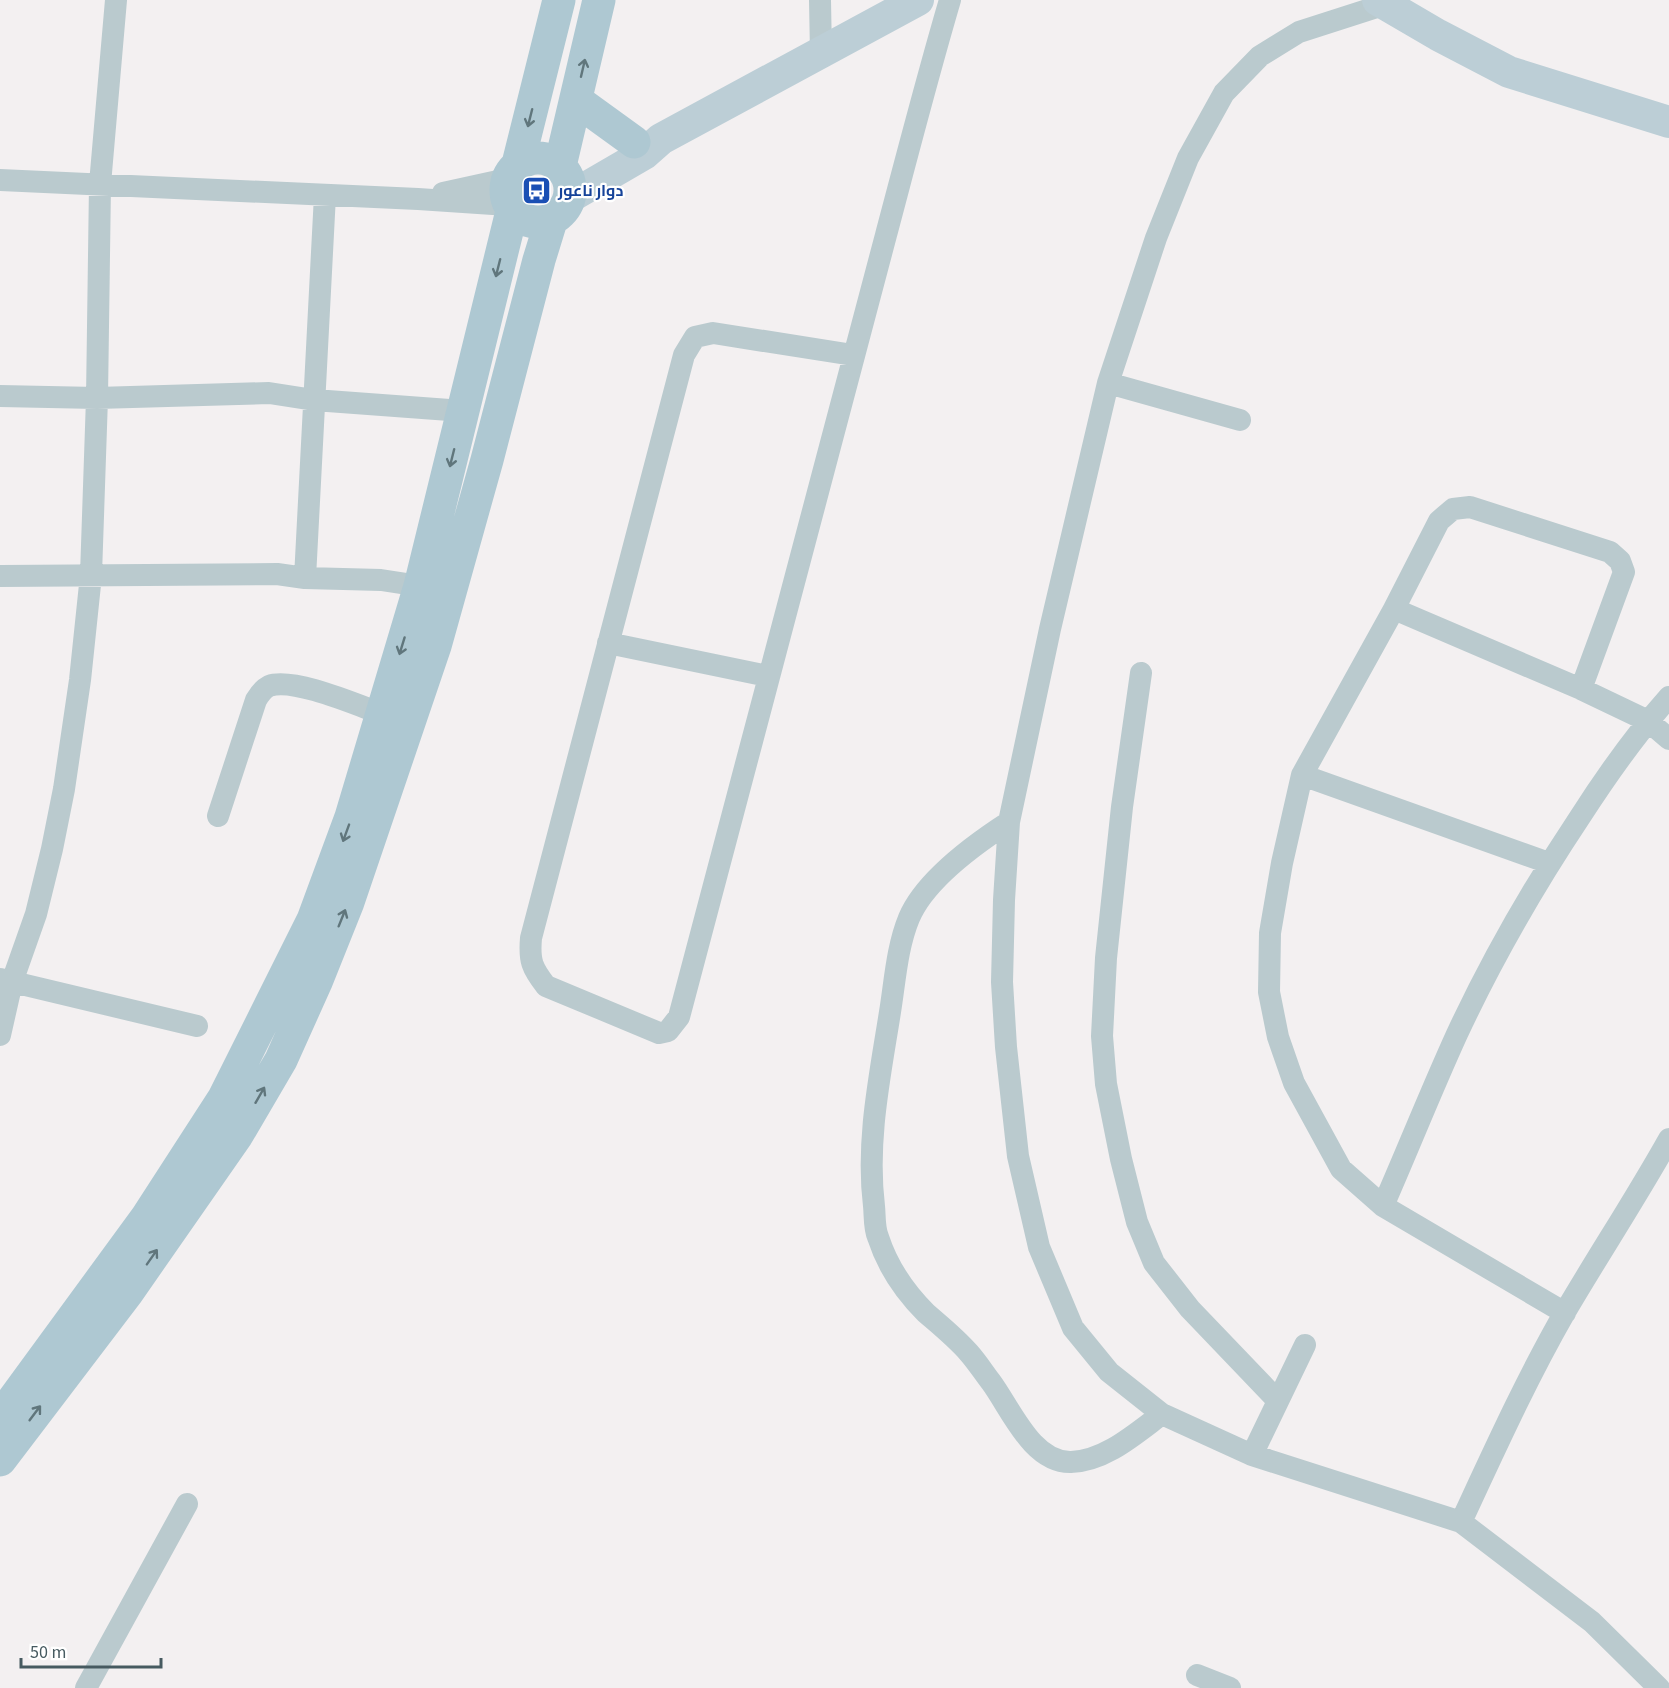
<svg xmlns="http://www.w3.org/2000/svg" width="1669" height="1688" font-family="'Source Sans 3',Cairo,sans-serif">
	<rect width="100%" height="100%" fill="#f3f0f1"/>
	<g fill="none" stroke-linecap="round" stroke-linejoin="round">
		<path stroke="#bacace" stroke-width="22" d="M820 0 821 54
			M1386 4 1299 32 1260 56 1224 93 1188 158 1156 238 1108 383 1050 629 1009 822 1004 900 1002 982 1006 1047 1018 1156 1039 1247 1073 1328 1109 1372 1162 1414 1252 1455 1461 1522 1592 1622 1659 1688
			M0 180 418 199 508 205
			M443 193 507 179
			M853 355 713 333 695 337 684 355 531 938C529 961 532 968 546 986L659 1033 668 1031 679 1017C750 757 815 495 886 235 907 156 927 78 950 0
			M1108 383 1240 420
			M0 396 97 398 269 393 314 400 463 411
			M0 576 277 574 305 578 381 580 420 586
			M305 578 325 195
			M1394 609 1439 521 1453 509 1470 507 1610 552 1620 561 1624 572 1581 689
			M608 643 768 676
			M1141 673 1122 807 1106 958 1102 1036 1106 1084 1121 1159 1137 1222 1154 1263 1190 1309 1278 1401
			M1302 775 1549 863
			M218 816 256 700C259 695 263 689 269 686 293 677 357 705 382 714
			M1009 822C975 844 925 880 909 918 897 947 895 981 890 1012 880 1076 866 1141 874 1206 875 1215 874 1228 878 1237 887 1265 905 1292 926 1313 941 1326 956 1338 969 1353 977 1362 984 1373 991 1382 1011 1409 1032 1463 1071 1462 1105 1461 1135 1434 1162 1414
			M0 979 197 1026
			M0 1035 12 982 36 914 52 849 64 789 80 680 91 575 97 398 100 184 116 0
			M1383 1206C1408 1149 1431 1091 1457 1034 1492 959 1534 886 1580 817 1607 775 1636 734 1669 697
			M1565 1313 1383 1206 1341 1169 1294 1083 1278 1037 1269 992 1270 933 1282 863 1302 775 1394 609 1581 689 1648 721 1669 739
			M1252 1455 1305 1345
			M1461 1522C1494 1451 1526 1380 1565 1312 1599 1254 1636 1198 1669 1139
			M1197 1675 1230 1688
			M86 1688 187 1504"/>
		<path stroke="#bcced6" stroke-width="32" d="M1378 0 1438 35 1509 72 1669 122
			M570 197 644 154 661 139 918 0"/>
		<path stroke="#aec8d2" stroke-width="33" d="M576 100 634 142
			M506 190a32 32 0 1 1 64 0a32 32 0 1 1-64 0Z
			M518 164 559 0
			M560 166 599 0
			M0 1418 147 1217 224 1098 313 920 351 817 420 586 512 211
			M0 1460 127 1293 237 1135 281 1060 316 982 348 902 435 646 487 460 539 260 551 221"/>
	</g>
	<defs><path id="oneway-shaft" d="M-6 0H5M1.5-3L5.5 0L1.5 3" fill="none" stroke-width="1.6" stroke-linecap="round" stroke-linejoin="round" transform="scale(1.5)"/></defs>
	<g stroke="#60767c">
		<use href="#oneway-shaft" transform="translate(583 68) rotate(-77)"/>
		<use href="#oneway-shaft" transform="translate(530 118) rotate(104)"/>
		<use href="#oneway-shaft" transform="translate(498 268) rotate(104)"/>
		<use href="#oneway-shaft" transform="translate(452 458) rotate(104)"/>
		<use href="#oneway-shaft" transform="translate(402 646) rotate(107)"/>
		<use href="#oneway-shaft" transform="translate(346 833) rotate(110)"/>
		<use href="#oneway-shaft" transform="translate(342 918) rotate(-68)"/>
		<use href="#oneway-shaft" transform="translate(260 1095) rotate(-60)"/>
		<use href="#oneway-shaft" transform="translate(152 1257) rotate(-55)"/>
		<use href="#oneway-shaft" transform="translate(35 1413) rotate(-53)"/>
	</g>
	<defs>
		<symbol id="bus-square" viewBox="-11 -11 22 22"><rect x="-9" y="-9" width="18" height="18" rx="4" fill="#1a4fb4" stroke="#fff"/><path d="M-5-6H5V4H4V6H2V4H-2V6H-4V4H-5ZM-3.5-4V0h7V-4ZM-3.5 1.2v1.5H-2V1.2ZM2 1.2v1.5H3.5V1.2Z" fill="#fff"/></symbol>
	</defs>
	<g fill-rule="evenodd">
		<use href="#bus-square" x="520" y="174" width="33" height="33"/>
	</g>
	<g text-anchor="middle" stroke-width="4.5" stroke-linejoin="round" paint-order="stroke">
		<g font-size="16" font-weight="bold" fill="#164399" stroke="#fff" text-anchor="start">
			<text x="558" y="196">دوار ناعور</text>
		</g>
	</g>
	<path d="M21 1658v9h140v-9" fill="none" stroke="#465a60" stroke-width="3"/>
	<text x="30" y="1658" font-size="18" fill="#465a60" stroke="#ffffff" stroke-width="4.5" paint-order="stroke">50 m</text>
</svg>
